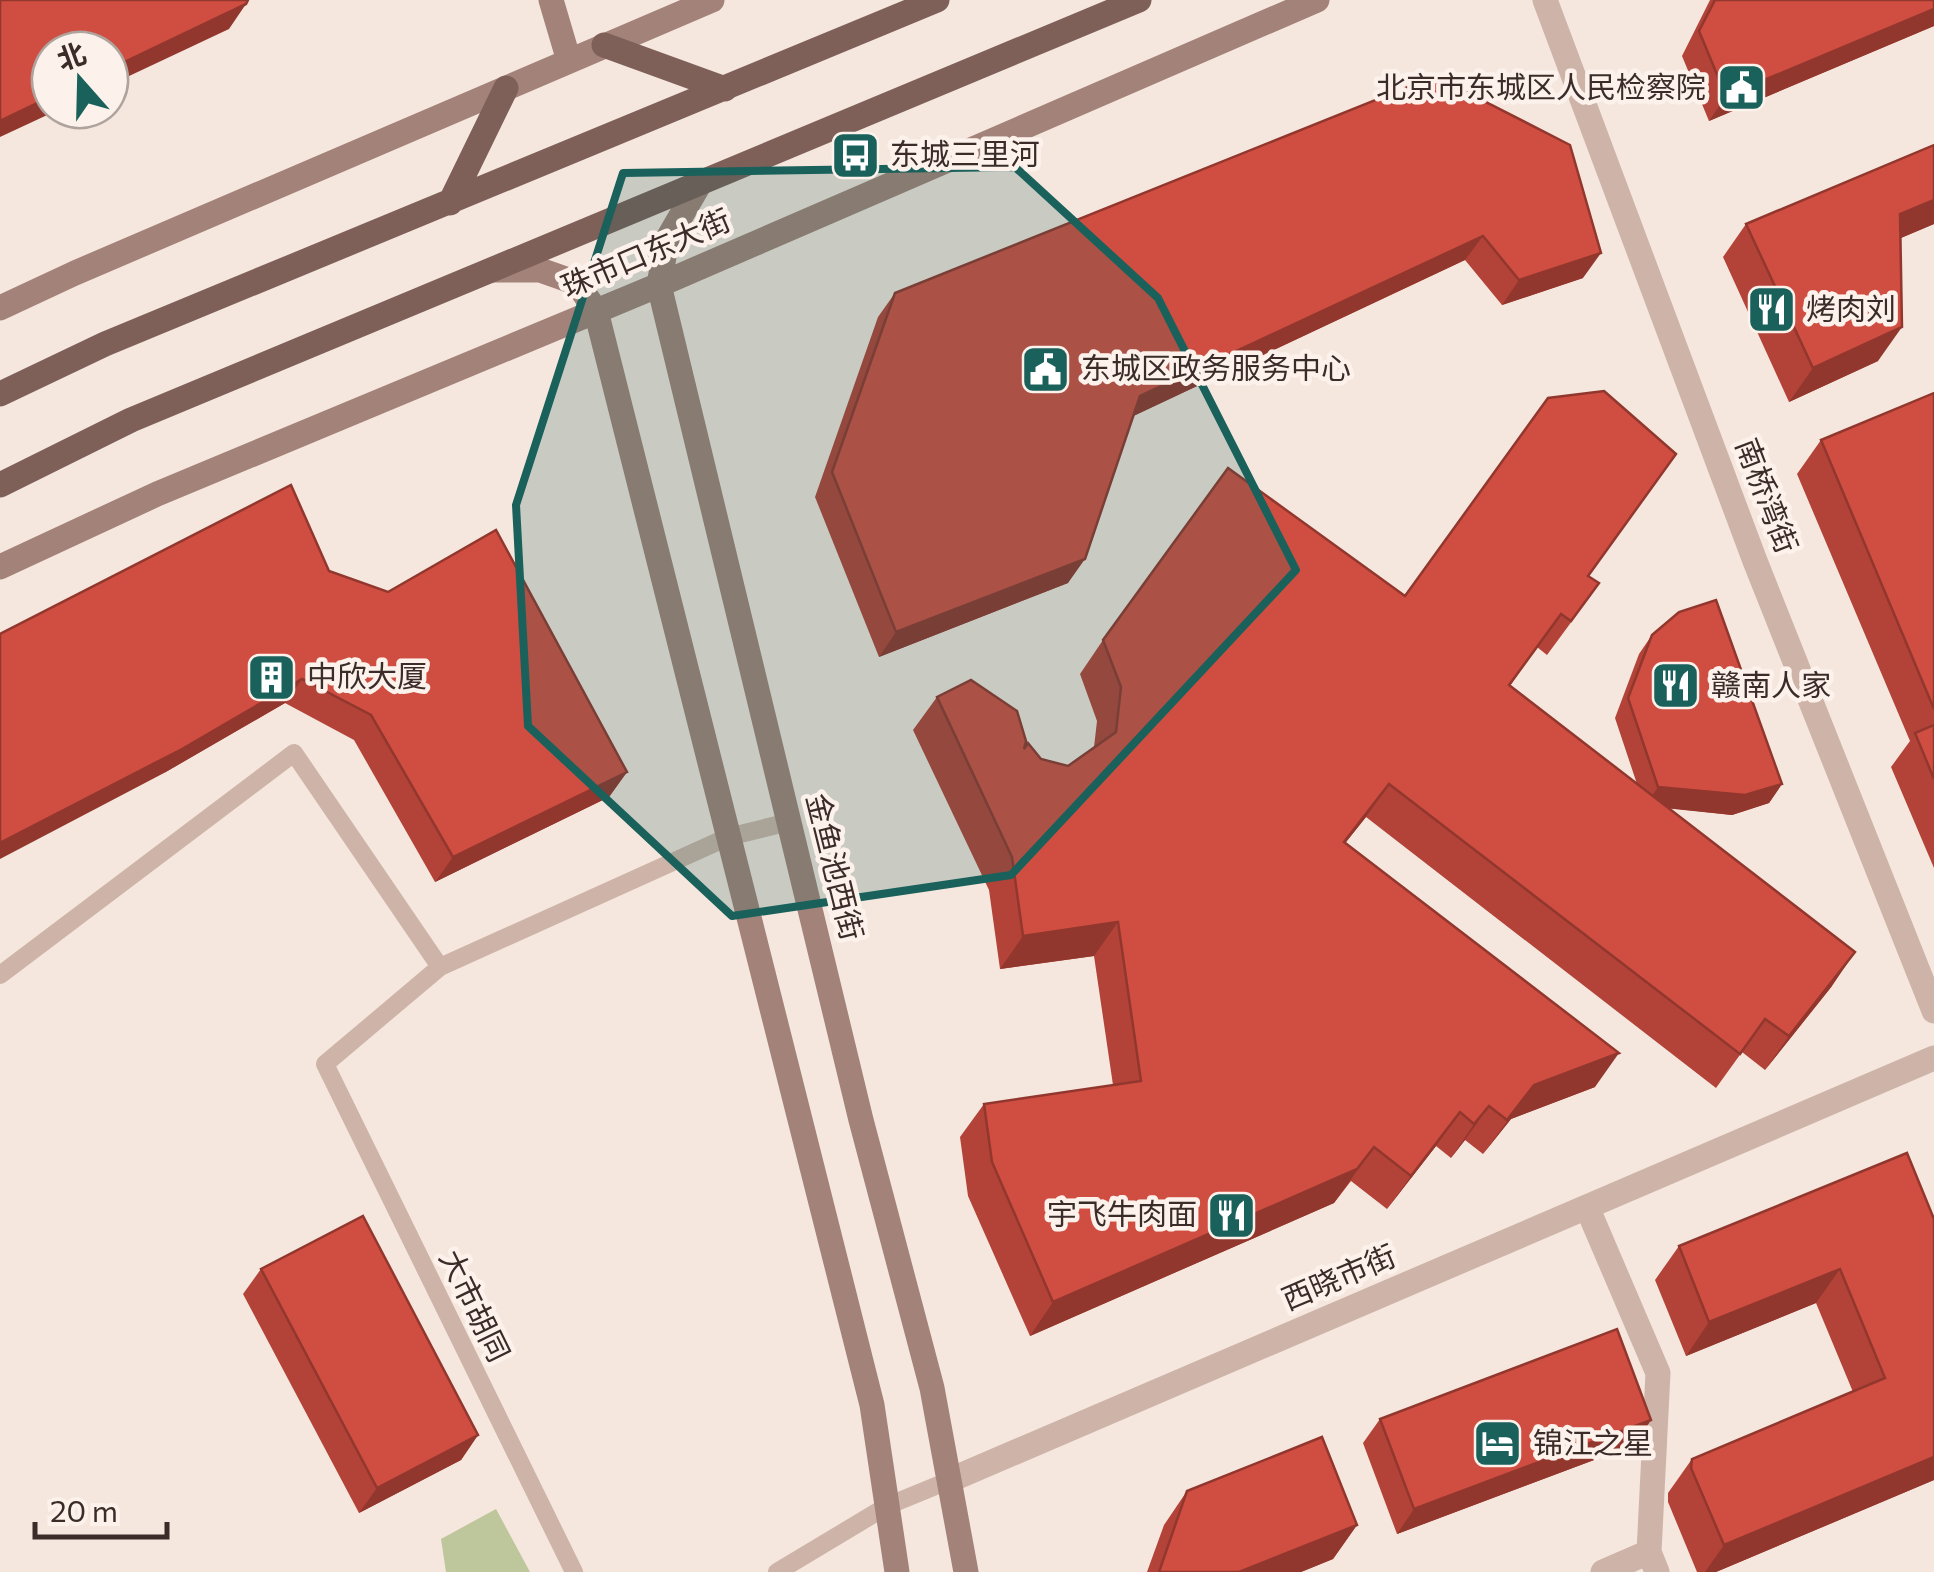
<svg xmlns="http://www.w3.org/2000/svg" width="1934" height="1572" font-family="Commissioner,'Noto Sans SC',sans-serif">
	<rect width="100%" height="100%" fill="#f5e7de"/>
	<path fill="#bec69c" d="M496 1509 530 1572H446L441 1539Z"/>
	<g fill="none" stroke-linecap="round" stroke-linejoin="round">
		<path stroke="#ceb4a8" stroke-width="18" d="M440 967 728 837 789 822
			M0 975 294 753 440 967 325 1064 574 1572
			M777 1572 887 1506 948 1481"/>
		<path stroke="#ceb4a8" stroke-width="25" d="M1545 0 1755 561 1934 1011
			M1587 1207 1658 1373 1649 1552
			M948 1481 1934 1058
			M1603 1572 1649 1552 1657 1572"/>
		<path stroke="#a38279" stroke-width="25" d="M551 0 569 61
			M700 183 667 240 659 285 861 1120 932 1388 966 1572
			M493 270H540L577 283 596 311 872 1405 897 1572
			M0 308 75 273 712 0
			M0 567 157 494 659 285 1317 0"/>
		<path stroke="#7e6059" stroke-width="25" d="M604 45 725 89
			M450 203 506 88
			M0 394 105 344 937 0
			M0 485 131 420 1139 0"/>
	</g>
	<path fill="#b34338" d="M1710 0H1934V26L1709 121 1682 56Z
		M1435 76 1583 278 1502 305 1465 260 1133 416 1068 583 879 657 815 497 878 317 895 293Z
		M1934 145V224L1901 238 1878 361 1789 402 1723 257 1746 224Z
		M1934 393V868L1891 767 1910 741 1797 474 1821 440Z
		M329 571 627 772 609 797 435 882 354 740 285 703 164 773Z
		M1589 576 1599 583 1575 617 1547 655 1537 647 1510 686 1637 784 1615 718 1639 654 1652 635 1782 784 1769 803 1732 815 1669 808 1832 986 1765 1070 1742 1052 1716 1088 1366 817 1345 843 1595 1087 1511 1119 1483 1154 1465 1140 1451 1158 1436 1146 1387 1209 1351 1181 1334 1203 1030 1336 968 1196 960 1137 984 1104 1113 1085 1094 956 1000 969 989 890 913 730 937 697 1041 759 1068 766 1094 747 1097 721 1080 674 1103 640 1405 596Z
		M1907 1153 1934 1480 1716 1572H1697L1668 1502V1493L1692 1459 1853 1392 1816 1303 1686 1356 1655 1280 1679 1246Z
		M261 1269 478 1435 461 1460 359 1513 243 1294Z
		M1380 1419 1651 1420 1634 1445 1397 1534 1363 1443Z
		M1187 1491 1357 1525 1333 1559 1301 1572H1147L1164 1525Z"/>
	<path fill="#92372e" d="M246 4 229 29 110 85V69Z
		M1934 9V26L1709 121 1726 96Z
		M50 97V110H58L0 137V121Z
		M1934 200V224L1877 248 1900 214Z
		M1483 236 1465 260 1123 421 1140 396Z
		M1601 253 1583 278 1502 305 1519 280Z
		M1902 327 1878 361 1789 402 1813 368Z
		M1085 559 1068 583 879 657 896 632Z
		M302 679 285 703 164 773 0 859V843Z
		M627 772 609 797 435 882 453 857Z
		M1389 784 1366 817 1320 875 1344 842Z
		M1782 784 1769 803 1732 815 1645 806 1658 787Z
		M1118 922 1094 956 1000 969 1023 936Z
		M1855 952 1832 986 1765 1070 1789 1036Z
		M1619 1053 1595 1087 1511 1119 1483 1154 1534 1085Z
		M1489 1106 1465 1140 1451 1158 1474 1124Z
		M1460 1112 1436 1146 1387 1209 1411 1176Z
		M1374 1147 1334 1203 1030 1336 1053 1302Z
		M1840 1269 1816 1303 1686 1356 1709 1322Z
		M1651 1420 1634 1445 1397 1534 1414 1509Z
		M478 1435 461 1460 359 1513 377 1488Z
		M1934 1457V1480L1716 1572H1705L1724 1545Z
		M1357 1525 1333 1559 1301 1572H1239Z"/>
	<path fill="#d04e41" stroke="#92372e" stroke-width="2.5" d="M0 0H248L246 4 110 69V50H50V97L0 121Z
		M1715 0H1934V9L1726 96 1699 31Z
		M1435 76 1570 145 1601 253 1519 280 1483 236 1140 396 1085 559 896 632 832 472 895 293Z
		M1934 145V200L1900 214 1902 327 1813 368 1746 224Z
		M1604 391 1676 454 1588 576 1599 583 1571 621 1561 614 1509 685 1855 952 1789 1036 1765 1019 1740 1054 1389 784 1344 842 1619 1053 1534 1085 1507 1120 1489 1106 1474 1124 1460 1112 1411 1176 1374 1147 1357 1169 1053 1302 992 1162 984 1104 1141 1081 1118 922 1023 936 1012 857 937 697 971 680 1017 711 1026 741 1024 749 1028 743 1041 759 1068 766 1116 732 1121 687 1103 640 1228 468 1405 596 1548 398Z
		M1934 393V709L1821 440Z
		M291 485 329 571 388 592 496 530 627 772 453 857 371 715 302 679 182 749 0 843V634Z
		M1716 600 1782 784 1745 795 1658 787 1628 698 1652 635 1679 612Z
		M1934 725V779L1915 733Z
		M1907 1153 1934 1219V1457L1724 1545 1691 1468 1692 1459 1885 1378 1840 1269 1709 1322 1679 1246Z
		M363 1216 478 1435 377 1488 261 1269Z
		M1617 1329 1651 1420 1414 1509 1380 1419Z
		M1322 1437 1357 1525 1239 1572H1159L1187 1491Z"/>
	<path fill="#1a615b" fill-opacity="0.2" stroke="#1a615b" stroke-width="8" stroke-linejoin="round" d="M1015 167 1158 298 1296 570 1011 875 732 916 528 726 516 505 623 173Z"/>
	<defs>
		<symbol id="civic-square" viewBox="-11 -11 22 22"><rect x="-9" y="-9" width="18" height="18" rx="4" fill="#1a615b" stroke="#fcf2eb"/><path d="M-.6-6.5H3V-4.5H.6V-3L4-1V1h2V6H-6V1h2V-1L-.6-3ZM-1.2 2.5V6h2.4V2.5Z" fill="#fff"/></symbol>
		<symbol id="bus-square" viewBox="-11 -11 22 22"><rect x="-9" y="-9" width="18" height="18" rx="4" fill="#1a615b" stroke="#fcf2eb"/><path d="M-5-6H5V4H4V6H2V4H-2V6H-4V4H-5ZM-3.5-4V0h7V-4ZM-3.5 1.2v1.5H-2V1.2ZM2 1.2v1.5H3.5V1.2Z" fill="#fff"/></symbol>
		<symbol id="restaurant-square" viewBox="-11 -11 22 22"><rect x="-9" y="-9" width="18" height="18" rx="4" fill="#1a615b" stroke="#fcf2eb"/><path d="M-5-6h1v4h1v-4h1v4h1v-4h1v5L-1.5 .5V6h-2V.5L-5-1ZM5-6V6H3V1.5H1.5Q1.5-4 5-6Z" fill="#fff"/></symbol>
		<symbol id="building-square" viewBox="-11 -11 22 22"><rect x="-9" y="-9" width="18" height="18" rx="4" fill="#1a615b" stroke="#fcf2eb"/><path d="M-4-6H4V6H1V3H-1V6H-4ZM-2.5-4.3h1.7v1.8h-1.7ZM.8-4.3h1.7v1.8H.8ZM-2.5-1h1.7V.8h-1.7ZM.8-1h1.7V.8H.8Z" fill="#fff"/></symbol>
		<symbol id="hotel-square" viewBox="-11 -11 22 22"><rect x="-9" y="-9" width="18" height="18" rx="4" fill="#1a615b" stroke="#fcf2eb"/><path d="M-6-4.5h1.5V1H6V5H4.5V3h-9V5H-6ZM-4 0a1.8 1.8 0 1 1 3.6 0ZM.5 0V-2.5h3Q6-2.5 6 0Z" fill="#fff"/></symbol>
	</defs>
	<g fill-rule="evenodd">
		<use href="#civic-square" x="1714" y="60" width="55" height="55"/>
		<use href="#bus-square" x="828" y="128" width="55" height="55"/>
		<use href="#restaurant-square" x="1744" y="282" width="55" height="55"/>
		<use href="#civic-square" x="1018" y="342" width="55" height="55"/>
		<use href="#building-square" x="244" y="650" width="55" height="55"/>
		<use href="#restaurant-square" x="1648" y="658" width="55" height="55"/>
		<use href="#restaurant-square" x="1204" y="1188" width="55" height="55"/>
		<use href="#hotel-square" x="1470" y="1416" width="55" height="55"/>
	</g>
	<g text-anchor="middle" stroke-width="9" stroke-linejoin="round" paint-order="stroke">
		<g font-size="30" fill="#3b2c29" stroke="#fcf2eb" text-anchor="start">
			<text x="1706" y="98" text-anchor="end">北京市东城区人民检察院</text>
			<text x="890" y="165">东城三里河</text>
			<text x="1806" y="320">烤肉刘</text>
			<text x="1081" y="379">东城区政务服务中心</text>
			<text x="307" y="687">中欣大厦</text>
			<text x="1711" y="696">赣南人家</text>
			<text x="1197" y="1225" text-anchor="end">宇飞牛肉面</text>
			<text x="1533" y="1454">锦江之星</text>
		</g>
		<g font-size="30" fill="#3b2c29" stroke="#fcf2eb">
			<text transform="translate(646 254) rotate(-23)" y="10">珠市口东大街</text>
			<text transform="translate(1766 496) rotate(69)" y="10">南桥湾街</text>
			<text transform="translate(834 867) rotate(76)" y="10">金鱼池西街</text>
			<text transform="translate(1339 1278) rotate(-23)" y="10">西晓市街</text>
			<text transform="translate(474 1306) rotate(64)" y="10">大市胡同</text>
		</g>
	</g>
	<g transform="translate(80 80) rotate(340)"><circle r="48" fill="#fcf2eb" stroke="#afa39d" stroke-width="2.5"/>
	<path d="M0-8L18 38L0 25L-18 38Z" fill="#1a615b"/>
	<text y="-15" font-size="28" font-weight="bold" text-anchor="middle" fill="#3b2c29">北</text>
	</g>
	<path d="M35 1522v15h132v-15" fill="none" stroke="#3b2c29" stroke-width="5"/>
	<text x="50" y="1522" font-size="30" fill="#3b2c29" stroke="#fcf2eb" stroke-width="8" paint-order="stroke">20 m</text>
</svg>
